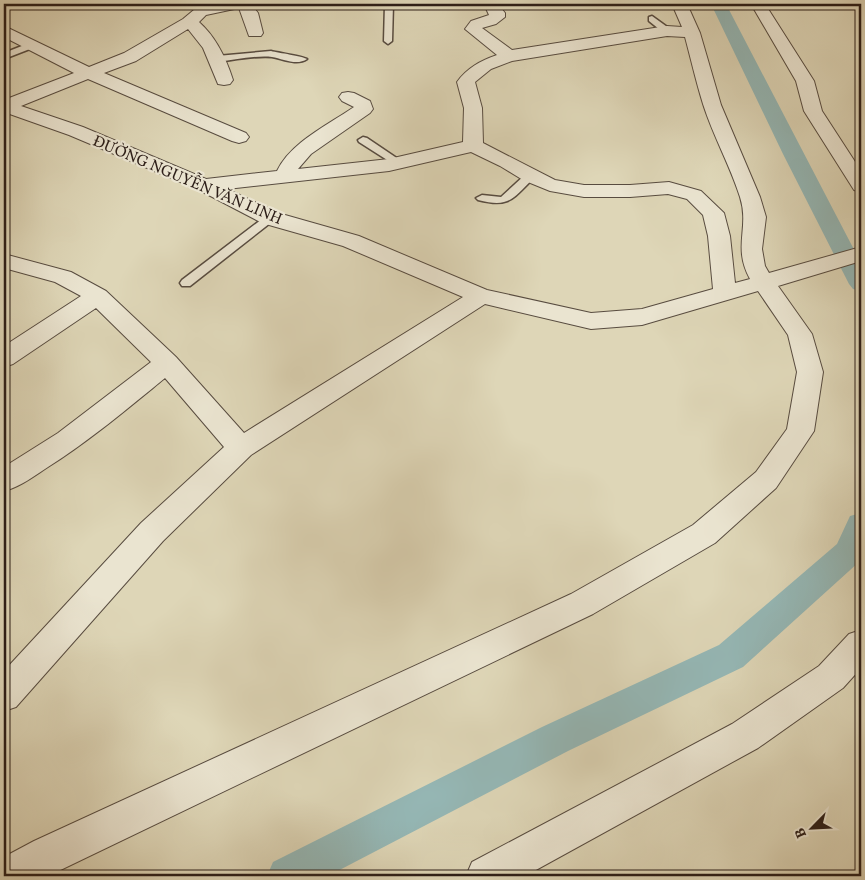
<svg xmlns="http://www.w3.org/2000/svg" width="865" height="880" font-family="Vollkorn,serif">
	<rect width="100%" height="100%" fill="#ded6b7"/>
	<filter id="stains"><feTurbulence type="fractalNoise" baseFrequency=".004" numOctaves="4"/><feColorMatrix values="0 0 0 0 .2 0 0 0 0 .09 0 0 0 0 .02 0 0 0 .5 -.17"/></filter>
	<radialGradient id="worn" r=".72"><stop offset=".6" stop-color="#630" stop-opacity="0"/><stop offset="1" stop-color="#630" stop-opacity=".3"/></radialGradient>
	<g fill="none" stroke-linecap="round" stroke-linejoin="round">
		<path fill="#95b7b5" fill-rule="evenodd" d="M711 4H726L861 263V291L853 289 849 284 783 154Z
			M861 513V557L859 562 743 667 568 751 328 876H267L273 862 542 727 719 645 837 544 850 516Z"/>
		<defs>
			<path id="lane" d="M385 4H393L392 41 388 44 384 41Z
				M652 16 670 29V33H664L649 21V17Z
				M32 42 36 45 35 47 4 59V53Z
				M271 51C279 53 302 56 307 59 297 66 283 59 272 57 257 55 233 60 217 62L212 59 217 56Z
				M363 137 367 138 404 163 399 166 395 165 359 142 358 140Z
				M530 173 535 176 534 178C512 199 510 208 478 200L476 198 482 195 501 197 526 174Z
				M270 215 274 216 276 218 274 220 190 286H182L180 283 182 280 266 216Z"/>
			<path id="street" d="M216 4H251L258 13 263 33 261 36H249L239 8 206 15 199 22C216 37 226 58 233 80L230 84 224 85 218 84 203 48 188 29 136 61 104 73 246 133 249 137 246 141 239 143 232 141 88 79 21 106 83 127 206 179 277 171C291 142 328 125 354 107L342 101 339 97 342 93 348 92 354 93 370 101 373 109 370 113 311 154 298 169 389 159 463 142 464 108 457 82C467 68 480 61 497 55L465 29 471 21 489 15 484 4H498L505 13V17L496 24 482 28 512 50 667 26 682 27 672 4H687L700 33 721 105 760 197 766 217 762 249 765 266 769 273 861 247V261L778 286 812 334 823 372 814 431 776 488 715 543 593 614 48 876H4V857L34 841 571 594 693 525 756 472 787 429 797 372 788 335 758 291 642 325 591 329 485 304 251 455 163 541 16 707 4 711V671L141 523 224 447 165 378C127 409 89 441 48 467 34 476 20 487 4 491V467L58 433 151 362 96 308 13 364 4 367V346L81 296 55 282 4 268V254L71 272 106 291 176 357 244 433 463 297 343 246 262 223 197 189 69 135 4 112V100L74 73 4 37V26L89 67 124 53 183 19 195 9ZM667 36 685 37C691 59 696 82 703 104 713 136 730 165 740 197 750 229 732 246 750 279L735 283 730 236 724 213 701 191 669 182 630 185H584L555 180 483 143 482 108 475 82 491 69 512 61ZM471 152 500 166 523 180 550 191 584 197H630L668 194 687 199 703 215 708 236 713 289 642 309 591 313 487 290 359 236 278 213 227 189 389 171Z
				M751 4H765L814 81 822 111 861 171V192L854 190 804 111 796 81Z
				M861 630V668L843 688 758 748 525 876H466L472 862 732 724 819 666 849 634Z"/>
		</defs>
		<use href="#lane" stroke="#584c40" stroke-width="3"/>
		<use href="#street" stroke="#584c40" stroke-width="2"/>
		<use href="#lane" fill="#eae4d0" fill-rule="evenodd"/>
		<use href="#street" fill="#eae4d0" fill-rule="evenodd"/>
	</g>
	<g text-anchor="middle" stroke-width="4.5" stroke-linejoin="round" paint-order="stroke">
		<g font-size="16" fill="#2c1e18" stroke="#eae4d0">
			<text transform="translate(188 179) rotate(23)" y="6">ĐƯỜNG NGUYỄN VĂN LINH</text>
		</g>
	</g>
	<rect width="865" height="880" fill="none" stroke="#ded6b7" stroke-width="20"/>
	<rect x="5" y="5" width="855" height="870" fill="none" stroke="#2c1e18" stroke-width="2.5"/>
	<rect x="10" y="10" width="845" height="860" fill="none" stroke="#2c1e18"/>
	<g transform="translate(812 828) rotate(246)" stroke="#eae4d0" stroke-width="4" paint-order="stroke">
	<path d="M0-4L9 19L0 12L-9 19Z" fill="#2c1e18"/>
	<text y="-8" font-size="14" font-weight="bold" text-anchor="middle" fill="#2c1e18">B</text>
	</g>
	<rect width="100%" height="100%" filter="url(#stains)"/>
	<rect width="100%" height="100%" fill="url(#worn)"/>
</svg>
